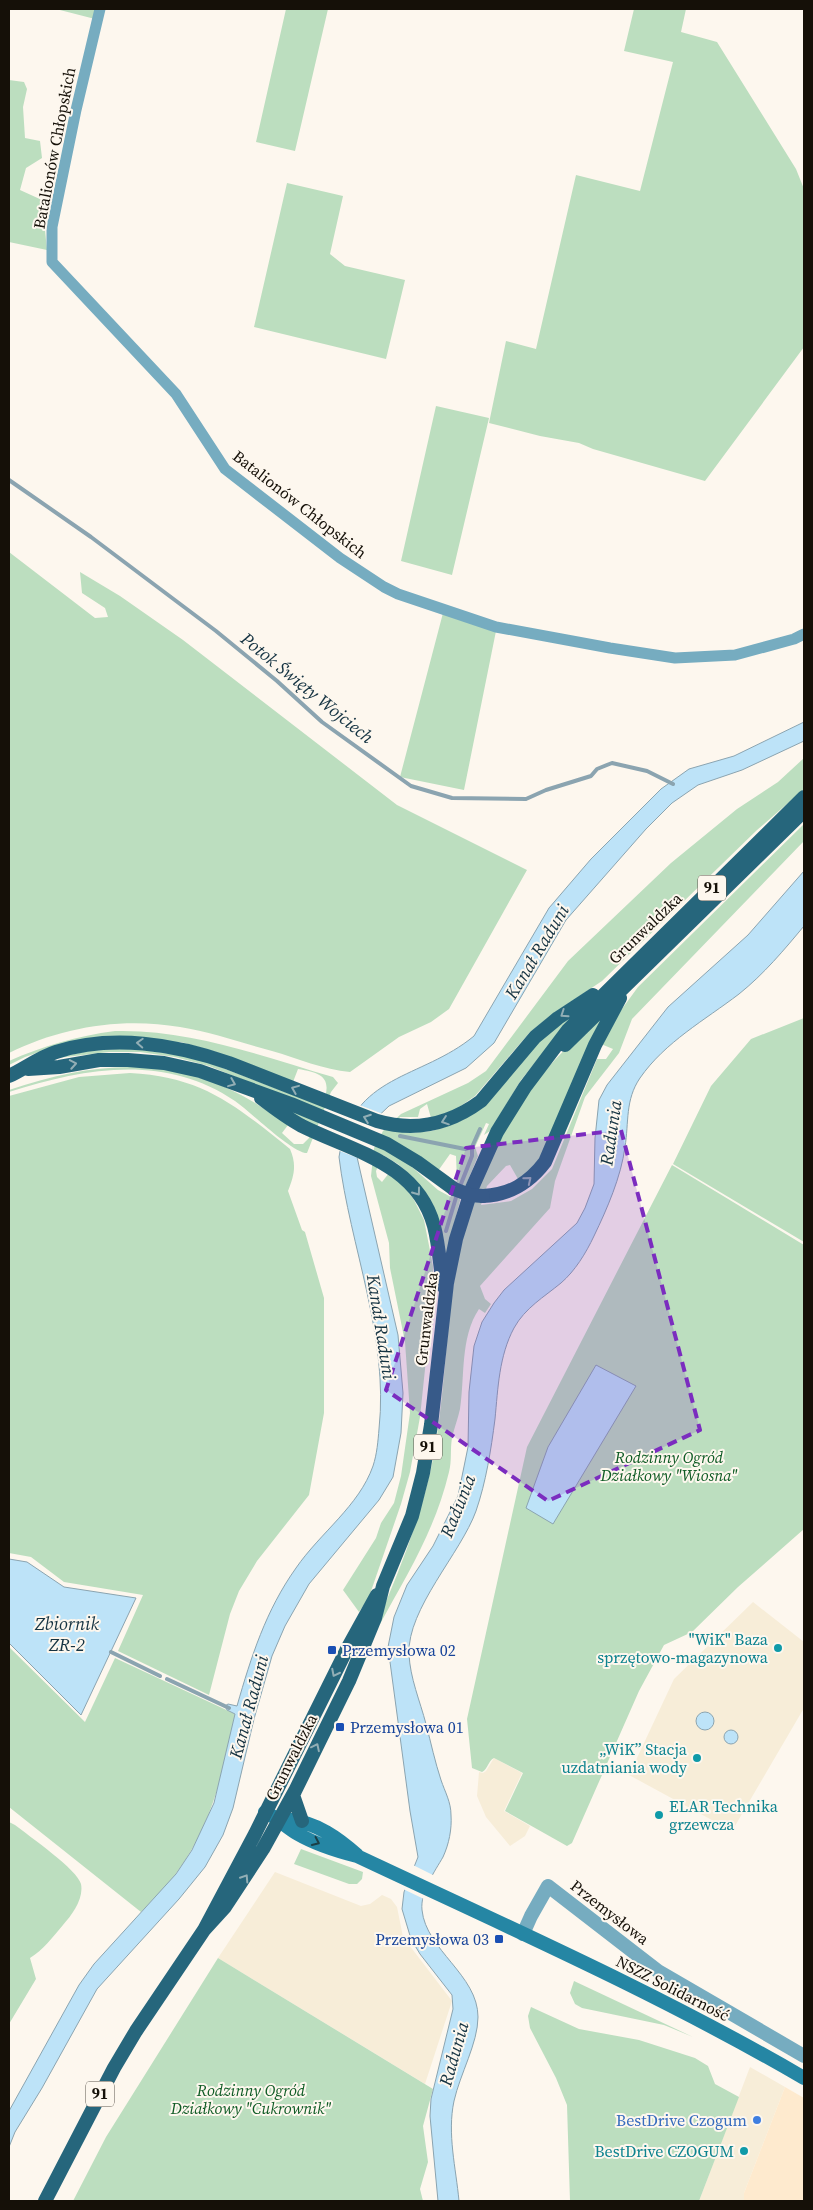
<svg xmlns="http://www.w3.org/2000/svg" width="813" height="2210" font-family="'Source Serif 4',serif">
	<rect width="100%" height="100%" fill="#fdf7ee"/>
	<path fill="#f7edd8" d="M753 1602 804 1642V1708L732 1831 629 1775 674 1679Z
		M494 1758 522 1773 504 1811 530 1826 525 1836 510 1846 486 1817 477 1796 479 1772 483 1773 486 1771Z
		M275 1872 361 1906 370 1904 382 1895 391 1899 397 1907 403 1937 452 2001 425 2084 218 1958Z
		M750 2067 785 2087 744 2193V2201H699Z"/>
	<path fill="#feeace" d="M785 2087 804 2098V2201H744V2193Z"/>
	<path fill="#bcdebf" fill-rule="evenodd" d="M56 9H97L95 19Z
		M286 9H328L295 151 256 142Z
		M634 9H686L681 32 717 42 796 169 804 189V347L705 481 593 449 579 443 540 436 489 423 506 341 536 349 576 175 640 191 673 62 624 51Z
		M9 80 24 82 27 89 23 107 25 138 40 141 42 158 26 168 20 190 42 200 47 250 9 242Z
		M287 183 343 196 330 254 345 266 405 280 386 359 254 327Z
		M436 406 489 418 452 575 401 561Z
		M9 552 95 618 108 617 105 608 82 593 80 572 120 596 183 640 397 805 527 870 449 1009 431 1022 399 1037 350 1072C324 1070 297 1058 272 1051 242 1043 211 1032 180 1027 122 1017 61 1027 9 1053Z
		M443 613 496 631 464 790 400 777Z
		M804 758V789L757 830 602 981 554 1013 530 1032 475 1096 455 1110 431 1118 427 1104 420 1109 418 1117H400L392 1131 412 1133 432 1131 463 1120 534 1045 576 1012 521 1080 490 1131 484 1135 489 1124 486 1123 475 1147 478 1156 461 1197 446 1255 413 1178 398 1164 383 1155 376 1171 377 1177 382 1182 389 1173 404 1186 414 1200 424 1220 433 1266V1293L420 1417 410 1472 401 1504 369 1597 359 1612 343 1590 376 1538 381 1523 394 1503 401 1476 410 1413 405 1342 390 1268 389 1243 371 1176 374 1148 383 1131 401 1114 468 1083 486 1071 568 961 671 863 737 809 778 782ZM450 1154 456 1156 457 1180 451 1197 438 1190 412 1167 438 1171Z
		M804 824V841L632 1019 619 1053 585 1097 555 1181 550 1208 480 1286 485 1299 491 1304 485 1313 479 1309C460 1337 465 1377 460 1409 458 1419 454 1428 452 1438 450 1450 452 1461 449 1472 435 1530 408 1573 380 1624L377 1623C400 1569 423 1512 434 1454 443 1404 445 1353 451 1303 461 1221 491 1135 545 1071 563 1050 584 1031 605 1013L540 1158 529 1171 518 1179 510 1165 506 1166 487 1186 481 1205 511 1201 532 1189 552 1169 597 1059H606L613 1049 601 1044 611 1024 638 987Z
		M804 1018V1242L673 1164 711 1086 751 1039Z
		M115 1031C190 1029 261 1056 333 1077L338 1083 331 1092 307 1153H305C287 1148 253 1114 235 1101 165 1053 84 1068 9 1092V1090C91 1063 164 1054 243 1096 258 1104 273 1115 288 1125L282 1133 294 1144H303L309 1138 314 1126 287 1111H320L209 1066 175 1057 140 1052H109L57 1058 88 1051 130 1048 197 1058 322 1106C333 1079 324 1073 298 1069L293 1082 216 1052 181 1042 56 1046 25 1057 9 1065V1061C43 1046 77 1036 115 1031Z
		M130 1073C203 1077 235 1105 290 1149 297 1165 294 1176 288 1191L302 1230 305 1232 324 1298V1413L309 1495 257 1561 239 1591 230 1614 209 1695 118 1651 143 1595 64 1582 31 1557 9 1553V1096L79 1077Z
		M672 1165 804 1245V1529L738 1587 692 1632 664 1645 639 1691 572 1843 567 1846 505 1811 523 1773 494 1758C488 1761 488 1769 482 1772L472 1768 467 1719 527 1447Z
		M9 1647 85 1722 115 1658 235 1714C223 1772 213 1823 177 1872 167 1887 153 1899 141 1912L9 1807Z
		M9 1822 15 1825C29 1836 78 1870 81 1884 84 1899 72 1915 63 1925 53 1937 43 1950 30 1958L36 1979 9 2024Z
		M301 1849 363 1872 362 1879 357 1884H349L294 1864Z
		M218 1958 433 2089 423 2126 428 2162 420 2189 423 2201H73L106 2137Z
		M574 1981 693 2037 664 2025 582 2008 575 2004 570 1993Z
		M531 2007 579 2029 639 2040 695 2058 708 2066 715 2084 739 2097 699 2201H570L567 2105 556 2078 530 2028 528 2016Z"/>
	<path fill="#bde3f8" stroke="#8ba4b0" d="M804 722V741L742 770 698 785 672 803 646 829 566 920 494 1043 466 1068 389 1106 368 1126 357 1157 398 1335 403 1393 401 1433 393 1477 379 1500 309 1584 285 1626 272 1656 254 1719 233 1808 223 1835 205 1867 179 1899 97 1989 42 2088 15 2132 9 2147V2111L79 1985 94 1964 176 1874 192 1850 214 1803 235 1714 227 1710 225 1706 228 1704 237 1706C251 1657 266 1610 296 1568 320 1533 359 1506 373 1466 377 1454 378 1441 379 1429 389 1336 350 1247 339 1157 352 1073 421 1080 474 1036L549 908 591 859 661 789 689 769 734 756Z
		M804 871V926C784 950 764 974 739 994 705 1020 665 1042 640 1078 625 1100 629 1122 625 1147 621 1177 607 1209 594 1236 586 1253 575 1271 561 1283 544 1297 525 1308 514 1328 499 1356 498 1388 495 1419 491 1450 486 1482 476 1511 461 1553 407 1609 409 1654 410 1678 420 1701 426 1724 431 1743 435 1762 441 1780 445 1792 451 1802 451 1815 452 1829 449 1844 443 1857 435 1871 420 1892 422 1910 426 1950 478 1975 478 2017 478 2043 460 2074 454 2101 447 2134 456 2168 459 2201H438L430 2116 431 2099 453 2009 452 1995 420 1954 411 1939 402 1909 404 1892 418 1857 410 1811 388 1647 394 1617 407 1585 433 1546 458 1496 468 1447 469 1392 474 1346 482 1322 494 1303 504 1290 577 1223 585 1208 594 1184 595 1138 599 1100 607 1085 668 1007 748 935Z
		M596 1365 636 1386 553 1524 526 1508 548 1447Z
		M9 1559 27 1562 64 1587 136 1598 81 1715 9 1643Z
		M696 1721a9 9 0 1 1 18 0a9 9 0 1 1-18 0Z
		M724 1737a7 7 0 1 1 14 0a7 7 0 1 1-14 0Z"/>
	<path fill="#fdf7ee" d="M357 1104 383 1114 370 1127 362 1146 360 1159 337 1150 344 1126Z
		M413 1865 435 1876 426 1900 403 1889Z"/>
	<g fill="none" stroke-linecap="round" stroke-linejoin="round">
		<path stroke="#8ba4b0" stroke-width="4" d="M9 480 91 537 216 631 277 681 322 722 411 786 452 798 526 799 546 790 591 776 597 769 612 763 647 771 673 784
			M400 1136 465 1149 472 1147
			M446 1231 457 1194 472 1156V1147L480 1129
			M111 1652 160 1676
			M167 1679 229 1708"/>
		<path stroke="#76acc0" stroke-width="11" d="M100 9 76 110 52 227V262L176 394 225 469 340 558 384 587 398 594 496 627 610 648 675 658 735 655 794 639 804 634"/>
		<path stroke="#76acc0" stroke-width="14" d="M523 1934 531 1916 548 1886 658 1971 804 2056"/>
		<path stroke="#2586a4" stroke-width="14" d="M265 1812C278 1818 286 1827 298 1834 317 1845 337 1851 357 1856 508 1927 660 1994 804 2078
			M291 1820C317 1823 338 1838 357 1855"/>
		<path stroke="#26667c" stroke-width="14" d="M565 1045 804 811
			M28 1069 59 1067 99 1060H128L164 1063 200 1071 291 1104 387 1144 417 1162 454 1189
			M9 1076C24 1069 40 1057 56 1052 112 1034 175 1044 229 1063L377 1121C415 1132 450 1124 481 1101L535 1037 558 1018 593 995
			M261 1098C274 1108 287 1118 302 1126 352 1151 417 1163 434 1226 439 1245 440 1266 443 1286
			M483 1196C510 1195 529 1183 545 1162L595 1045 620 998
			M293 1795 302 1821
			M204 1930 225 1907 263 1849 295 1791 349 1681 375 1618 383 1586 412 1516 423 1473 431 1425 447 1283 456 1239 472 1188 497 1132 525 1087 568 1030 804 797
			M45 2201 114 2068 136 2031 204 1930 255 1834 346 1651 377 1595"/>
		<path stroke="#26667c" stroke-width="14" d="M454 1189 470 1195 483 1196"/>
	</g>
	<defs><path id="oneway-chevron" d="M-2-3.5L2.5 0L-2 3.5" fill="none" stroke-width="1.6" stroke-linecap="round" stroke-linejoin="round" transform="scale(1.25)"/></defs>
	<g stroke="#92aeb5">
		<use href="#oneway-chevron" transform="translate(564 1014) rotate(146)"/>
		<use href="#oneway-chevron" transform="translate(140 1043) rotate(-177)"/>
		<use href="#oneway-chevron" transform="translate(73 1064) rotate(-10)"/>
		<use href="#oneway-chevron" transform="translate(232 1083) rotate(22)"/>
		<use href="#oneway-chevron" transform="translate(295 1089) rotate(-158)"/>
		<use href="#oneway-chevron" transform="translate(367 1118) rotate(-160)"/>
		<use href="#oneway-chevron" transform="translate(445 1121) rotate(161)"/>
		<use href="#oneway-chevron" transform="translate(528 1180) rotate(-39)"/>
		<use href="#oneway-chevron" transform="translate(417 1192) rotate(54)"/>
		<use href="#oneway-chevron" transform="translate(335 1673) rotate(117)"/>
		<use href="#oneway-chevron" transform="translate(316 1747) rotate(-64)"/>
		<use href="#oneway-chevron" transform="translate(245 1878) rotate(-57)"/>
	</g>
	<use stroke="#1b3f46" href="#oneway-chevron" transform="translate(316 1842) rotate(25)"/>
	<path fill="#7b2cbf" fill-opacity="0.2" stroke="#7b2cbf" stroke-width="4" stroke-dasharray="10 6" stroke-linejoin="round" d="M621 1130 700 1430 548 1501 386 1390 466 1148Z"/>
	<g fill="#0f9aa8" stroke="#fdf7ee" stroke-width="2">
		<circle cx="778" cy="1648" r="5"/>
		<circle cx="697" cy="1758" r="5"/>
		<circle cx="659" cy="1815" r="5"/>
		<circle cx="744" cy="2151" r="5"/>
	</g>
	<g fill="#1a4fb4" stroke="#fdf7ee" stroke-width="2">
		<rect x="327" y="1645" width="10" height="10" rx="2.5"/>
		<rect x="335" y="1722" width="10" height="10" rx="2.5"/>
		<rect x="494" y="1934" width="10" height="10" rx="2.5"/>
	</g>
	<circle fill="#3f7fe0" stroke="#fdf7ee" stroke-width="2" cx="757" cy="2120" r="5"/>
	<g text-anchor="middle" stroke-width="4" stroke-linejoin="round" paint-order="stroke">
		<g fill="#fdf7ee" stroke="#5b554d" stroke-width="1">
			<rect x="698" y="875.5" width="28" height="25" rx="4"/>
			<rect x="414" y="1434.5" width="28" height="25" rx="4"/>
			<rect x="86" y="2081.5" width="28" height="25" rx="4"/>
		</g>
		<g font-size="15" font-weight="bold" fill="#151008">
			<text x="712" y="893">91</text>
			<text x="428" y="1452">91</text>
			<text x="100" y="2099">91</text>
		</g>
		<g font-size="16" fill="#151008" stroke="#fdf7ee">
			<text transform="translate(54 148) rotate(-79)" y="6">Batalionów Chłopskich</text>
			<text transform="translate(300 504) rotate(38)" y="6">Batalionów Chłopskich</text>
			<text transform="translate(645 928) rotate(-44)" y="6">Grunwaldzka</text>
			<text transform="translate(426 1319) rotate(-83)" y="6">Grunwaldzka</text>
			<text transform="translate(291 1757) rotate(-63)" y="6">Grunwaldzka</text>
			<text transform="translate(610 1912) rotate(38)" y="6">Przemysłowa</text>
			<text transform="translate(673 1988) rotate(27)" y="6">NSZZ Solidarność</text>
		</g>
		<g font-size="16" font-style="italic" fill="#0e5b24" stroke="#fdf7ee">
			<text x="669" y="1463">Rodzinny Ogród<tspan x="669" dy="18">Działkowy "Wiosna"</tspan></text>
			<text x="251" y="2096">Rodzinny Ogród<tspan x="251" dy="18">Działkowy "Cukrownik"</tspan></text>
		</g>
		<g font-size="16" fill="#0d838f" stroke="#fdf7ee" text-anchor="end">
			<text x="768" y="1645">"WiK" Baza<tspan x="768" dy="18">sprzętowo-magazynowa</tspan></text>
			<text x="687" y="1755">„WiK” Stacja<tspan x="687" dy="18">uzdatniania wody</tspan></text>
			<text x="669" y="1812" text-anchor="start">ELAR Technika<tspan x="669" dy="18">grzewcza</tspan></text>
			<text x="734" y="2157">BestDrive CZOGUM</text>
		</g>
		<g font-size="16" fill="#164399" stroke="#fdf7ee" text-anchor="start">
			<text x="342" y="1656">Przemysłowa 02</text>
			<text x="350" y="1733">Przemysłowa 01</text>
			<text x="489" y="1945" text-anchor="end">Przemysłowa 03</text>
		</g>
		<g font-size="16" fill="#366cbe" stroke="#fdf7ee" text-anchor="end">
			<text x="747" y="2126">BestDrive Czogum</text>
		</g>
		<g font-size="18" font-style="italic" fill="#153342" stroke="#fdf7ee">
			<text transform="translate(307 688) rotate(39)" y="6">Potok Święty Wojciech</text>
			<text transform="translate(537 952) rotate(-59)" y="6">Kanał Raduni</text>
			<text transform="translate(611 1133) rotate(-82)" y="6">Radunia</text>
			<text transform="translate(381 1327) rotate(81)" y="6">Kanał Raduni</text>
			<text transform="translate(458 1506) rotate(-68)" y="6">Radunia</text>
			<text x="67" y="1630">Zbiornik<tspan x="67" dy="21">ZR-2</tspan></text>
			<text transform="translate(249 1707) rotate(-75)" y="6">Kanał Raduni</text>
			<text transform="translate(454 2054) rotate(-74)" y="6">Radunia</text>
		</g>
	</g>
	<rect width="813" height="2210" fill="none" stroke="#151008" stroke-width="20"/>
</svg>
